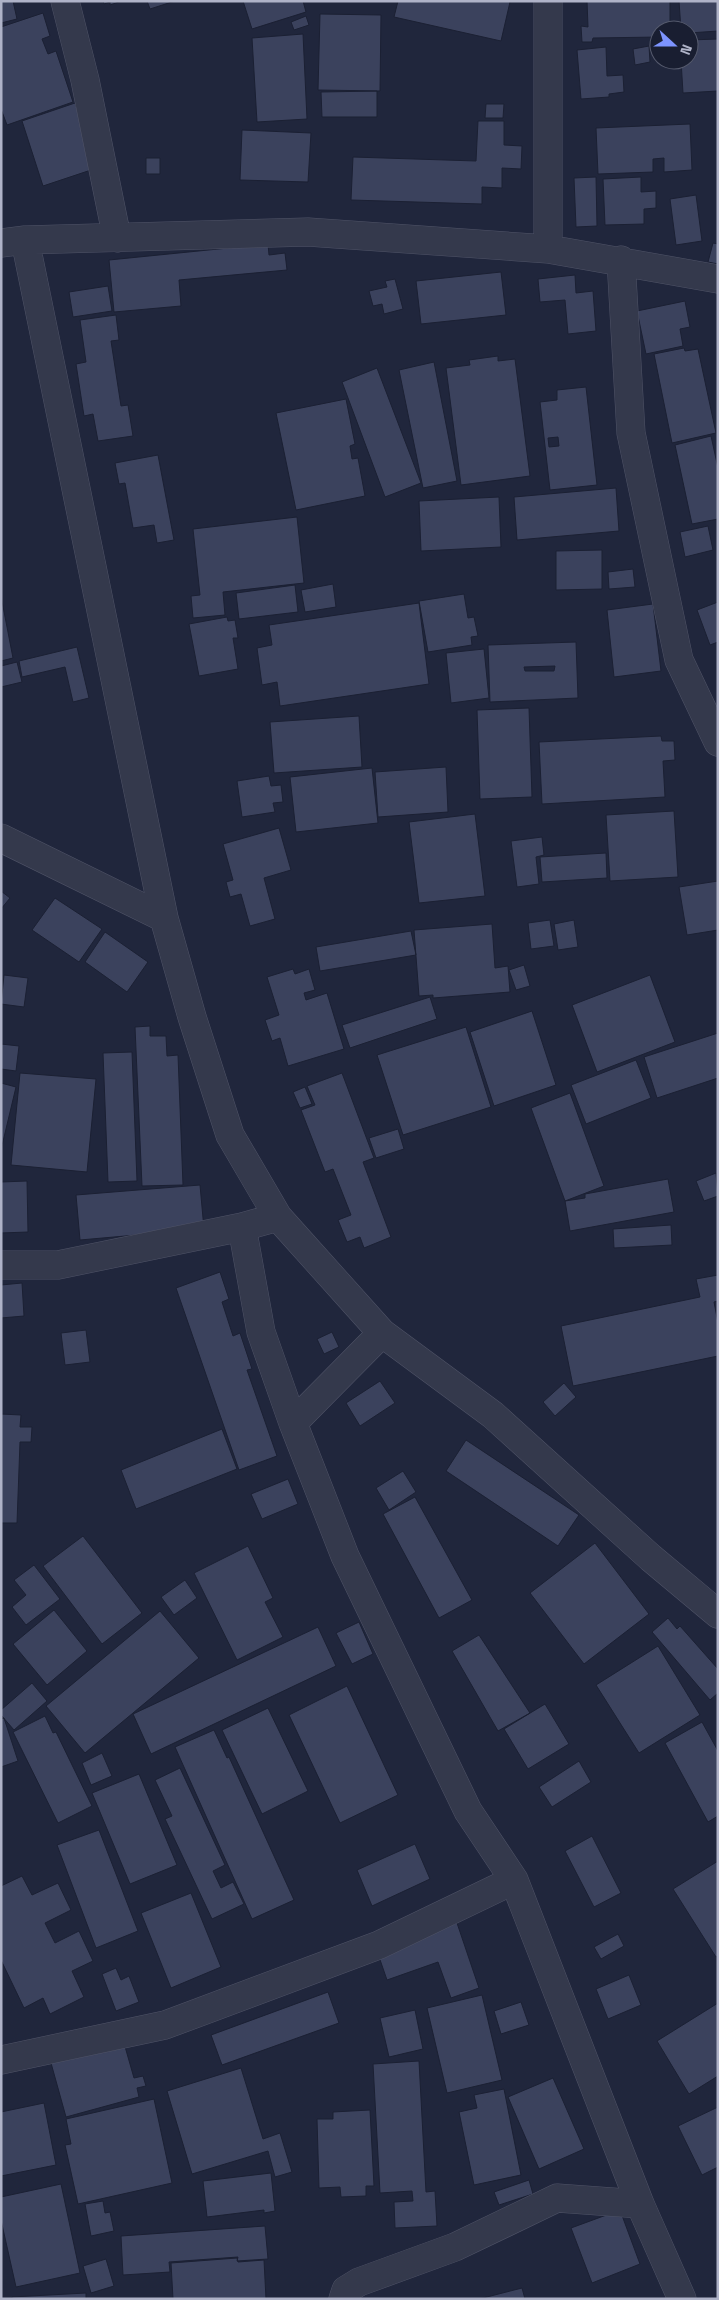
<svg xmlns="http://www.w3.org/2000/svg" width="719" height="2300" font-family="'Space Grotesk',sans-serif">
	<rect width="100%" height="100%" fill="#20263c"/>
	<path fill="#3b425d" stroke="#1b2033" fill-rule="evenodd" d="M1 1H13L17 19 1 23Z
		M103 1H122L110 5V2L104 4Z
		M147 1H175L150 9Z
		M243 1H303L306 12 252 29Z
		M398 1H508L510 2 501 41 394 17Z
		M587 1H670V30H659V37L593 38 592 42H582L581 26 588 27Z
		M679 1H718V31L689 33V30H681Z
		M43 13 50 36 42 39 48 54 56 51 73 102 7 125 1 109V27Z
		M320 14 381 15 380 91 318 90Z
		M306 16 309 25 294 30 291 22Z
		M303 34 307 119 257 122 252 38Z
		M718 39V91L683 93 681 60H689V40Z
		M649 46 650 62 635 65 633 49Z
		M606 47 607 76 623 75 624 92 609 94V97L581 99 577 50Z
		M377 91V117H322L321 92Z
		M75 103 97 168 43 186 22 121Z
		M486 104H504L503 118H485Z
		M478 121H504V145L522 146 521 169 502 168V188L482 187V204L351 200 353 157 476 161Z
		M690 124 692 170 664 172V158L653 159V172L598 174 596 128Z
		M242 130 311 133 308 182 240 180Z
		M146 158H160V174H146Z
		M596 177 597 226 576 227 574 178Z
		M641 177V192L656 191V208L644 209V224L605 225 603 179Z
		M696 195 702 241 676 245 670 199Z
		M713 243 718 244V264L708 262Z
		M268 244 269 255 285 253 287 270 179 280 181 306 114 312 109 260Z
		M501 272 506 315 421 324 416 281Z
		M575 275 576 293 593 291 596 331 568 334 565 300 540 302 538 279Z
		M395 279 403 309 384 314 382 304 373 306 369 291 387 287 385 281Z
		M108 286 112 311 73 317 69 292Z
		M685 301 690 327 680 329 683 346 646 354 637 311Z
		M116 315 119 340 111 341 121 406 128 405 133 436 98 441 93 414 84 416 76 364 86 362 80 320Z
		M684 348 685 351 698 349 716 433 672 443 654 354Z
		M498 356V361L515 359 530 476 461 485 446 368 470 365 469 360Z
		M434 362 457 481 423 488 399 370Z
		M377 368 421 483 385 497 342 382Z
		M586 387 597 485 550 490 540 402 557 400V390ZM558 437 559 446 549 447 548 438Z
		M346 399 355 444 350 446 352 459 358 458 365 496 296 510 276 413Z
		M711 436 718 468V519L692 524 675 445Z
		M158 455 174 540 157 543 154 525 133 528 125 483 119 484 115 463Z
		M616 488 619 531 517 540 514 497Z
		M499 497 501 547 421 551 419 501Z
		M297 517 304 583 223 592 225 615 193 618 191 596 200 595 193 529Z
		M708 526 713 550 685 557 680 532Z
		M602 550V589L556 590V551Z
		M633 569 635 587 609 589 608 572Z
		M333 584 336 607 305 612 301 590Z
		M295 585 298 612 239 619 236 593Z
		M464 594 468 618 474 617 478 636 471 637 472 645 428 652 419 601Z
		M1 596 13 658 1 661Z
		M718 602V642L710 645 697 610Z
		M419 603 429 684 280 706 277 682 262 685 257 648 272 645 269 625Z
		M653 604 661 671 614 677 607 610Z
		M227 617 228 621 235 620 238 638H233L238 669 199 676 189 624Z
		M576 642 578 698 490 702 488 645ZM555 666 554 671H525L524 667Z
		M77 647 89 698 73 702 65 667 22 677 19 661Z
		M484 649 489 698 451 703 446 653Z
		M17 662 22 682 1 687V666Z
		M529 708 532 797 480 799 477 710Z
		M359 716 362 767 274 773 270 722Z
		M661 736 662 741H674L675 760 663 761 665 797 542 804 539 742Z
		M446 767 448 812 378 817 375 772Z
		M372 768 378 823 296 832 290 777Z
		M269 776 271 786 281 785 283 802 273 803 275 812 242 817 237 781Z
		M674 811 678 877 610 881 606 815Z
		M475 814 485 896 419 903 409 822Z
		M279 828 291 870 264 878 275 919 250 926 241 894 230 897 226 882 233 880 223 844Z
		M542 837 544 855 536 857 539 884 517 887 511 841Z
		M606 853 607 878 542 882 540 857Z
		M718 881V930L687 935 679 887Z
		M1 891 10 898 1 909Z
		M55 898 102 929 79 962 32 930Z
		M550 920 554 946 531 949 528 923Z
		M574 920 578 947 558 950 554 924Z
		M492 924 495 968 508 966 510 992 433 998V995L419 996 414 930Z
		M411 931 416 955 320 971 316 947Z
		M105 932 148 962 127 992 85 962Z
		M524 965 530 986 516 990 509 970Z
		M293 969 295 974 309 969 315 990 304 993 306 1000 327 993 344 1049 288 1066 280 1038 272 1041 265 1020 279 1015 267 977Z
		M4 975 28 978 24 1007 1 1004Z
		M650 975 675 1042 597 1072 572 1005Z
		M430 997 437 1019 350 1048 342 1025Z
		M532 1011 556 1085 494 1106 470 1032Z
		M150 1026V1036H166L167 1056 178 1055 183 1185 142 1186 135 1027Z
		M466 1027 491 1107 403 1135 377 1055Z
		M718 1033V1078L657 1098 644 1057Z
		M1 1044 19 1046 16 1071 1 1069Z
		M132 1052 137 1181 108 1182 103 1053Z
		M636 1060 651 1098 586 1124 571 1085Z
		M20 1073 96 1079 87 1172 11 1165Z
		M342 1073 374 1158 363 1162 391 1237 364 1248 360 1237 347 1242 338 1220 351 1215 333 1169 325 1172 301 1110 315 1105 307 1086Z
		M1 1083 16 1087 1 1150Z
		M305 1087 312 1104 300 1108 293 1092Z
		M570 1093 604 1186 565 1201 531 1108Z
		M398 1129 404 1149 376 1158 369 1138Z
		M716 1173 718 1196 704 1201 696 1181Z
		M668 1179 674 1212 570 1231 565 1201 585 1198V1194Z
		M27 1181 28 1232 1 1233V1182Z
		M200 1185 204 1229 80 1240 76 1195Z
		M671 1225 672 1245 614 1248 613 1229Z
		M220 1272 229 1299 222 1302 233 1336 240 1333 252 1369 247 1370 277 1456 239 1470 176 1288Z
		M718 1275V1301L714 1302 718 1323V1356L573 1386 561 1326 700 1297 696 1279Z
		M22 1283 24 1316 1 1318V1285Z
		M86 1330 90 1362 65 1365 61 1333Z
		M332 1332 339 1347 324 1354 317 1339Z
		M380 1381 395 1403 360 1426 346 1403Z
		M564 1383 576 1397 555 1416 543 1402Z
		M1 1414 21 1415 20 1427H32L31 1442H20L17 1523H1Z
		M222 1429 237 1469 136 1509 121 1470Z
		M466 1440 579 1515 558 1546 446 1471Z
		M403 1471 416 1492 389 1510 376 1488Z
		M288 1479 298 1504 262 1519 251 1494Z
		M415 1497 472 1600 439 1618 383 1514Z
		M83 1536 142 1613 102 1644 43 1566Z
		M595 1543 649 1614 584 1664 530 1593Z
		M248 1546 273 1598 265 1602 283 1637 237 1660 194 1573Z
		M34 1565 60 1599 26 1625 12 1607 26 1595 14 1580Z
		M185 1580 197 1598 174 1615 161 1597Z
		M54 1610 87 1651 47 1685 13 1644Z
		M160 1611 199 1658 85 1753 46 1706Z
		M668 1618 677 1629 680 1626 718 1669V1693L710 1700 652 1632Z
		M359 1622 373 1654 352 1664 336 1633Z
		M318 1627 336 1666 151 1754 133 1714Z
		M479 1635 530 1713 498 1731 452 1651Z
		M658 1646 700 1715 639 1753 596 1685Z
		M32 1683 47 1701 14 1730 1 1715V1710Z
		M347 1686 398 1795 340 1823 289 1715Z
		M545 1704 569 1744 528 1769 504 1729Z
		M268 1708 308 1791 262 1814 222 1730Z
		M45 1716 53 1733 56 1732 92 1806 58 1823 13 1732Z
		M4 1718 18 1761 1 1767V1719Z
		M702 1722 718 1751V1816L708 1822 665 1743Z
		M214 1730 227 1758 229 1757 294 1900 252 1919 175 1747Z
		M102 1753 112 1776 91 1785 82 1763Z
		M579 1761 591 1782 552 1807 539 1787Z
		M180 1768 225 1865 213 1871 221 1888 233 1882 244 1904 212 1919 165 1819 172 1816 155 1780Z
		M139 1774 177 1865 130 1884 92 1793Z
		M99 1830 138 1931 96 1948 57 1845Z
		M592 1836 621 1893 594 1907 565 1851Z
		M415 1844 430 1879 372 1906 357 1870Z
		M718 1861V1956L716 1957 673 1889Z
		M22 1876 32 1895 58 1883 71 1910 45 1923 55 1943 79 1931 93 1961 72 1971 84 1997 50 2014 43 1998 24 2008 1 1960V1886Z
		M191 1893 221 1967 171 1988 141 1913Z
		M457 1923 479 1988 451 1998 438 1962 387 1980 377 1951Z
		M618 1934 624 1946 601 1959 594 1947Z
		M116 1968 121 1980 129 1976 139 2002 116 2011 102 1974Z
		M629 1975 641 2005 608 2019 596 1989Z
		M328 1992 339 2023 222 2065 211 2035Z
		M482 1995 502 2080 447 2093 427 2008Z
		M521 2002 529 2025 501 2034 494 2011Z
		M718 2003V2076L689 2094 657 2041Z
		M415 2010 423 2049 389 2057 380 2018Z
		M124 2043 134 2078 143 2076 146 2086 137 2088 139 2097 66 2117 51 2063Z
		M419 2061 426 2192 435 2191 437 2226 395 2228 394 2202 413 2201 412 2191 380 2193 373 2064Z
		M241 2068 263 2139 280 2133 292 2172 275 2177 268 2151 192 2174 167 2091Z
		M553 2078 584 2149 539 2169 508 2097Z
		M504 2089 521 2175 474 2185 459 2112 477 2108 474 2095Z
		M154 2099 172 2183 78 2204 65 2145 71 2144 66 2119Z
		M44 2103 56 2165 1 2176V2112Z
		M718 2107V2167L702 2175 678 2126Z
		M370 2110 374 2186H366V2196L341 2197 340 2187 319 2188 317 2119H333V2112Z
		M271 2173 275 2211 264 2213V2210L207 2217 203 2181Z
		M529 2180 533 2194 499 2205 494 2192Z
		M61 2184 80 2273 16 2287 1 2220V2197Z
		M103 2201 105 2213 110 2212 114 2231 91 2236 85 2204Z
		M620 2210 640 2264 592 2283 571 2228Z
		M265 2226 268 2259 237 2261 238 2257 169 2262 170 2272 123 2275 121 2236Z
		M237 2258 238 2262 264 2260 266 2299H173L171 2263Z
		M106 2259 114 2286 91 2293 83 2266Z
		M522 2288 525 2299H479Z
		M86 2293V2299H12V2297Z"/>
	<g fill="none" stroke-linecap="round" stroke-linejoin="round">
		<defs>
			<path id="street" d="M65 1 85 80 117 238
				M548 1V249
				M25 240 164 918 192 1017 230 1135 278 1217 382 1333 493 1415 651 1558 718 1614
				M1 243 25 240 308 232 548 249 718 279
				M621 260 631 433 679 660 718 742
				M1 838 164 918
				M278 1217 242 1227 261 1332 293 1423 345 1556 468 1811 514 1880 640 2204 682 2299
				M1 1265H58L242 1227
				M293 1423 382 1333
				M1 2060 165 2025 379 1945 514 1880
				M343 2299 346 2290 359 2282 455 2247 557 2198 640 2204"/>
		</defs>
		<use href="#street" stroke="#4f5367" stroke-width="29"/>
		<use href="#street" stroke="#34394c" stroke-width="28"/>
	</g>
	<rect width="719" height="2300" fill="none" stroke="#afb3c8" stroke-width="5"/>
	<g transform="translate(674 45) rotate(111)"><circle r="24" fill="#191e31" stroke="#555a6d"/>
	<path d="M0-4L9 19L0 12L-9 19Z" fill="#7d94ff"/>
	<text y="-8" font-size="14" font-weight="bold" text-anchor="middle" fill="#afb3c8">N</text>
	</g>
</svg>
